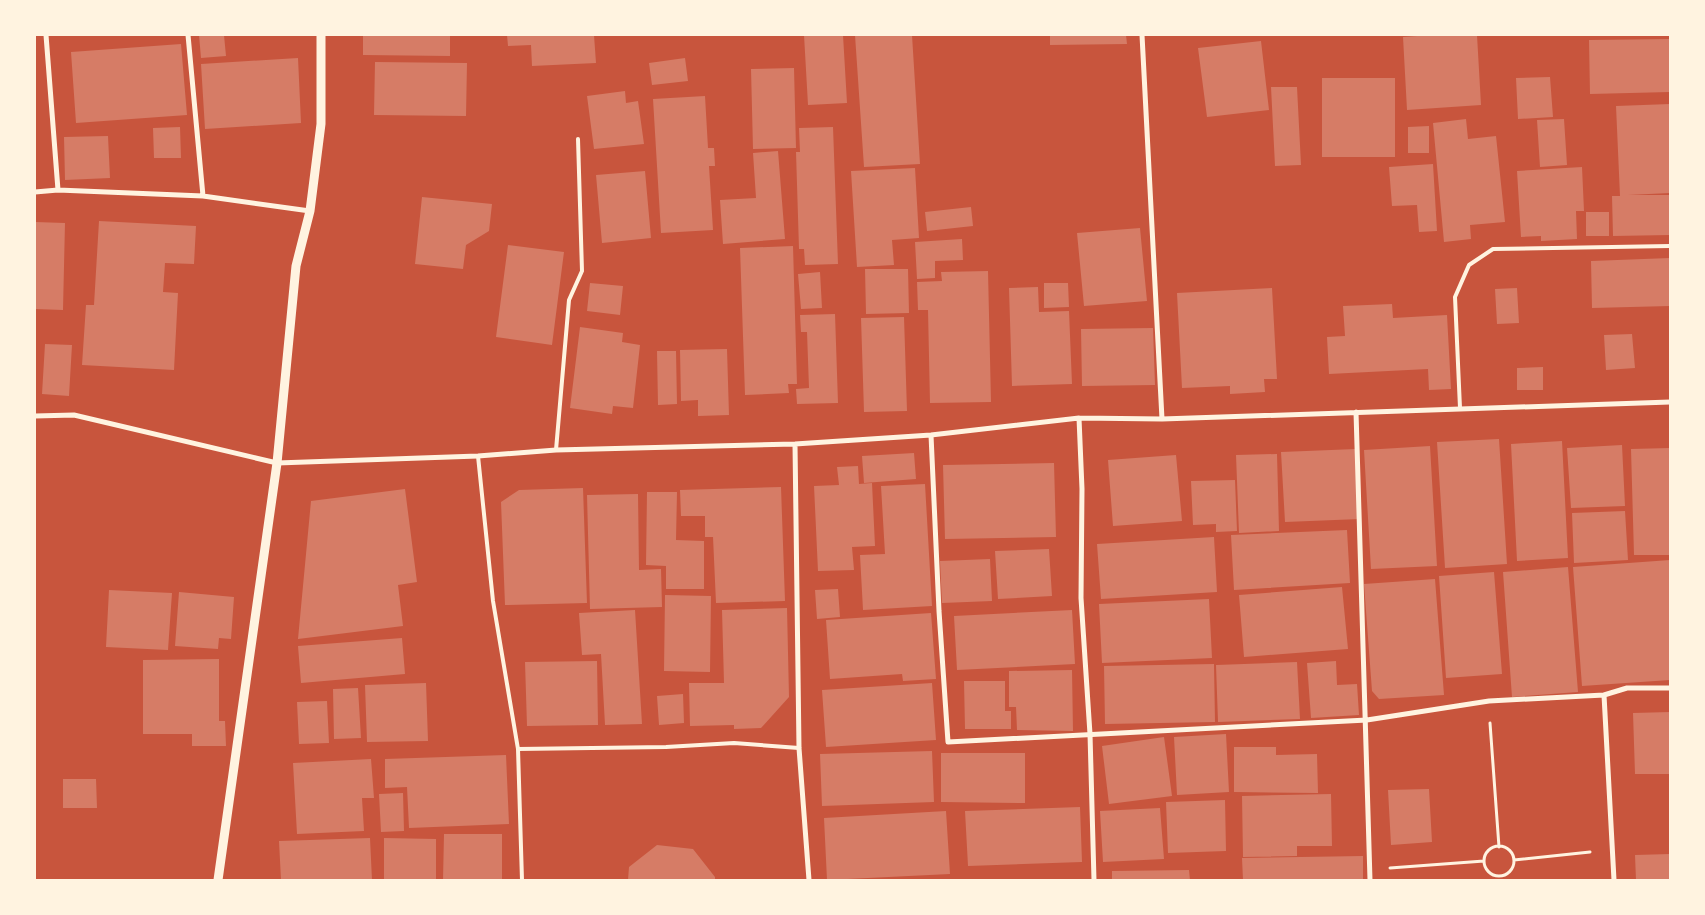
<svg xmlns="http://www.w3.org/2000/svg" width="1705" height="915" font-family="'Noto Sans',sans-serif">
	<rect width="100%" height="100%" fill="#c8553d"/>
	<path fill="#d67c66" d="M199 35H224L226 56 201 58Z
		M363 35H450V56L363 55Z
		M507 35H594L596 63 532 66 531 45 508 46Z
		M804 35H843L847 103 808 105Z
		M855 35H912L920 164 864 167Z
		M1050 35H1126L1127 44 1050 45Z
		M1431 35H1477L1481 105 1407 110 1403 37Z
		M1670 39V92L1590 94 1589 40Z
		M1261 41 1269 110 1207 117 1198 48Z
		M181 44 187 115 76 123 71 52Z
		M298 58 301 123 205 129 201 64Z
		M685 58 688 81 652 85 649 63Z
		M375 62 467 63 466 116 374 115Z
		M794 68 796 148 753 149 751 69Z
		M1550 77 1553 117 1518 119 1516 78Z
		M1322 78H1395V157H1322Z
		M1271 87H1297L1301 165 1275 166Z
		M625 91 626 103 638 101 644 144 594 149 587 96Z
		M705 96 708 148H714L715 166H709L713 230 661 233 653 99Z
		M1670 104V193L1628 195H1670V235L1613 236 1612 196H1620L1616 106Z
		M1466 119 1468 139 1496 136 1505 222 1470 225 1471 239 1444 242 1433 123Z
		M1564 119 1567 165 1540 167 1537 120Z
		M1429 126V153H1408V127Z
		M180 127 181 158H154L153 128Z
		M833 127 838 264 805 265 804 249H799L796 152H800L799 128Z
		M108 136 110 178 65 180 64 137Z
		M778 151 785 239 723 244 720 200 756 198 753 153Z
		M1433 164 1437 231 1419 232 1417 205 1392 206 1389 167Z
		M1582 167 1584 211H1576L1577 239 1541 241V236L1521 237 1517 171Z
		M915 168 919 238 892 240 894 265 857 267 851 171Z
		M645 171 651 238 602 243 596 175Z
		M422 197 492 204 489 231 466 245 463 269 415 264Z
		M971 207 973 226 927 231 925 212Z
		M1586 212H1609V236H1586Z
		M99 221 196 226 194 264 165 263 163 292 178 293 174 370 82 365 86 305H94Z
		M35 222 65 223 63 310 35 309Z
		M1140 228 1147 301 1084 306 1077 233Z
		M962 239 963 260 935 261V278L917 279 915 242Z
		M508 245 564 252 552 345 496 337Z
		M793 246 797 384H788L789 393 745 395 740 248Z
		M1670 258V306L1592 308 1591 261Z
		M865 269H908L909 313 866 314Z
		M988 271 991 402 930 403 928 310H918L917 282 942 281 941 272Z
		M820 272 822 308 801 309 798 274Z
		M590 283 623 286 620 315 587 311Z
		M1044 283H1068L1069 307 1044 308Z
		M1038 287 1039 312 1069 311 1072 384 1012 386 1009 288Z
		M1272 288 1277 379H1264L1265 392 1230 394V386L1182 388 1177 293Z
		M1517 288 1519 323 1497 324 1495 289Z
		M1392 304 1393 318 1447 315 1451 389 1429 390 1428 369 1329 374 1327 337 1345 336 1343 306Z
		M835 314 838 403 797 404 796 389 809 388 807 332H801L800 315Z
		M904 317 907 411 864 412 861 318Z
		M580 327 623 333 622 342 640 345 633 408 613 406 612 414 570 408Z
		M1153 328 1155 385 1082 386 1081 329Z
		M1632 334 1635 368 1606 370 1604 335Z
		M45 344 72 345 69 396 42 394Z
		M727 349 729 415 698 416V400L681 401 680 350Z
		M657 351H676L677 404 658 405Z
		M1543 367V390H1517V368Z
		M1499 439 1507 564 1445 568 1437 442Z
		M1562 441 1568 558 1517 561 1511 444Z
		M1622 445 1625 506 1571 508 1567 448Z
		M1430 446 1437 566 1371 569 1364 450Z
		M1670 448V555H1634L1631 449Z
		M1356 449 1360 519 1285 522 1281 452Z
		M914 453 916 479 864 483 862 456Z
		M1277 454 1279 531 1239 533 1236 455Z
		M1176 455 1182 521 1113 526 1108 460Z
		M1054 463 1056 537 945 539 943 465Z
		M858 466 859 484 872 483 875 546 852 547 854 570 818 571 814 486 839 485 837 467Z
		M1235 480 1237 531 1216 532V524L1193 525 1191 481Z
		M925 484 932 606 863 610 860 555 885 554 881 486Z
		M781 487 785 601 716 603 713 537H705V516H681L680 490Z
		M583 488 587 603 505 605 501 502 519 490Z
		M405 489 417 582 398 585 403 626 298 639 311 501Z
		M647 492H677L676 540 704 541V589H666V566L646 565Z
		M638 494 639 570 661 569 662 607 590 609 587 495Z
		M1625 511 1628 560 1574 563 1572 513Z
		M1347 530 1350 583 1234 590 1231 535Z
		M1214 537 1217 592 1101 599 1097 544Z
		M1049 549 1052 596 998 599 995 551Z
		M990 559 992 601 942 603 940 561Z
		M1670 560V680L1582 686 1573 567Z
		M1568 567 1578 692 1512 697 1503 572Z
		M1494 572 1502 674 1446 678 1439 576Z
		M1435 579 1444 695 1379 699 1372 691 1364 584Z
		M1342 587 1348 649 1244 657 1239 595Z
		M838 589 840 617 817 619 815 590Z
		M109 590 172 593 168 650 106 647Z
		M179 592 234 597 231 639 219 638 218 649 175 646Z
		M665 595 711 596 710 672 664 671Z
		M1209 599 1212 658 1102 663 1099 604Z
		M787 608 789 697 761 728 734 729V725L690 726 689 683H724L722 610Z
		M635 610 642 724 605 725 601 654 582 655 579 613Z
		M1072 610 1075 664 957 670 954 616Z
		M931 613 936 679 903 681 902 674 830 679 826 620Z
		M402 638 405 674 301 683 298 646Z
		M219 659V721H225L226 746H192V734H143V660Z
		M597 661 598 725 527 726 525 662Z
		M1336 661 1337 685 1357 684 1359 715 1311 718 1307 663Z
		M1297 662 1300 719 1218 722 1216 665Z
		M1214 664 1215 722 1105 724 1104 666Z
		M1072 670 1073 731 1017 730 1016 707H1009V671Z
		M964 681H1005V711H1011V729H965Z
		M426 683 428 741 367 742 365 685Z
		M932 683 936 740 826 747 822 690Z
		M358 688 361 738 334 739 333 689Z
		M683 694 684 723 659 725 657 696Z
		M327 701 329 743 299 744 297 702Z
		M1670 712V774H1635L1633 713Z
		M1226 734 1229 792 1177 795 1174 737Z
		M1164 737 1172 796 1109 804 1102 746Z
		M1234 747H1276V755L1317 754 1318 793 1234 792Z
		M932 751 934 802 822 806 820 754Z
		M941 753H1025V803L941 802Z
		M506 755 509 824 409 828 407 787 385 788V759Z
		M371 759 374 798H362L364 831 297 834 293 763Z
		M63 779H96L97 808H63Z
		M1429 789 1432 842 1391 845 1388 790Z
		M403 793 404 831 381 832 379 794Z
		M1331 794 1332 846H1297V856L1243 857 1242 796Z
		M1225 800 1226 851 1168 853 1166 802Z
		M1080 807 1082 862 968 866 965 811Z
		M1160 808 1164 859 1103 862 1100 811Z
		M946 811 950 874 827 880 824 818Z
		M444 834H502V880H443Z
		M370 838 372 880H281L279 841Z
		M384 838 436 839V880H384Z
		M657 845 693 849 715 877V880H628L629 867Z
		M1670 854V880H1636L1635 855Z
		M1363 856V880H1243L1242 858Z
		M1189 870 1190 880H1112V871Z"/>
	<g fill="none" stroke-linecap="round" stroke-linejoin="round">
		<path stroke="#fff3e0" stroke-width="3" d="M1490 723 1499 847
			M1484 861a15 15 0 1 1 30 0a15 15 0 1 1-30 0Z
			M1514 860 1590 852
			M1390 868 1484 861"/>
		<path stroke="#fff3e0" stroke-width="4" d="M1460 408 1455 297 1469 265 1493 249 1670 246
			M556 450 569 300 582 271 578 139
			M478 456 493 601 518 749 522 880
			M518 749 666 747 734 743 799 748"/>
		<path stroke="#fff3e0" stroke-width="5" d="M46 35 58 190
			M188 35 203 196
			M1142 35 1162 419
			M35 192 58 190 203 196 310 211
			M1356 412 1370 880
			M35 416 74 415 277 463 478 456 556 450 795 444 931 435 1079 418 1162 419 1670 402
			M1079 418 1082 489 1081 598 1090 734 1094 880
			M931 435 939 611 948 742 1367 720 1489 701 1604 695
			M795 444 799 748 809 880
			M1614 880 1604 695 1627 688H1670"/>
		<path stroke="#fff3e0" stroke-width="9" d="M218 880 277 463 296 266 310 211 321 124V35"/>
	</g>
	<rect width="1705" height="915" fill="none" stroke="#fff3e0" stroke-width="72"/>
</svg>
